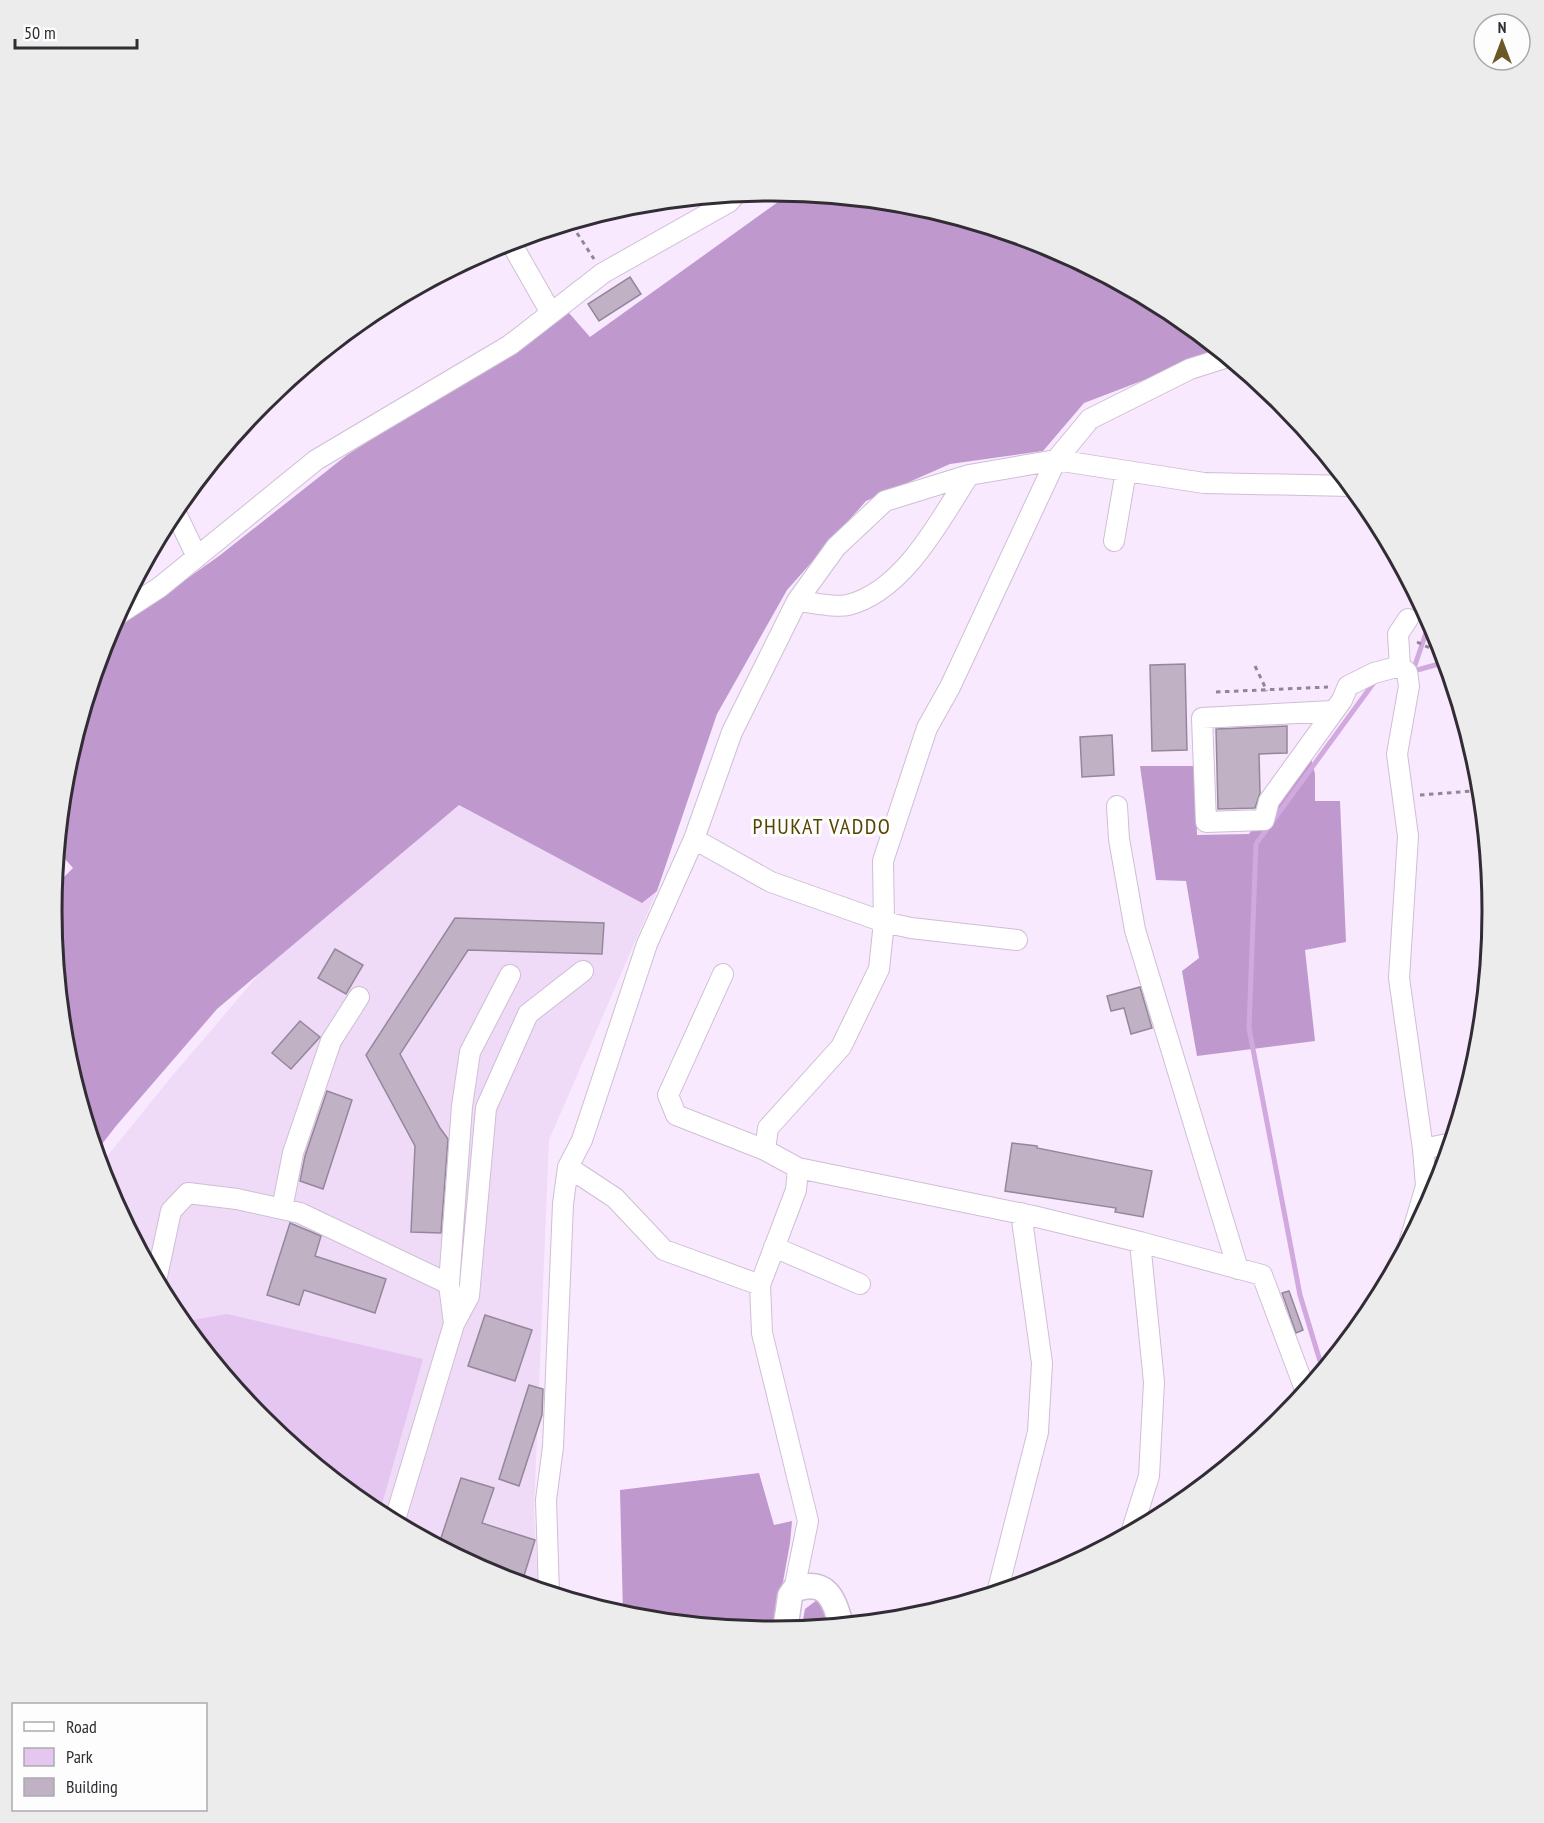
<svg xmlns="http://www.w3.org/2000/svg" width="1544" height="1823" font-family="'PT Sans Narrow',sans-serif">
	<rect width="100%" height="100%" fill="#f9e9ff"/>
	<path fill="#efdbf7" d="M446 779 616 837 657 891 549 1140 534 1510 538 1590 496 1577 371 1511 262 1421 172 1312 106 1187 99 1166 173 1075 317 906Z"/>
	<path fill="#e5c6f0" d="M227 1314 423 1359 379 1515 371 1511 262 1421 181 1322Z"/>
	<path fill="#bf98ce" d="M792 192 913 204 1048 246 1173 312 1220 351 1084 403 1043 451 950 464 866 501 787 590 717 714 657 891 642 903 459 805 217 1009 116 1126 95 1153 65 1052 51 911 53 888 73 868 57 850 65 771 106 636 219 556 347 455 569 313 590 337Z
		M1308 747 1315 774V801H1340L1346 942 1305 950 1315 1041 1197 1056 1182 971 1199 958 1186 881 1156 880 1140 766H1195L1197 835 1249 834Z
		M759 1473 774 1525 792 1521 790 1543 774 1632 644 1620 623 1614 620 1490Z
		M817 1600 827 1617 829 1627 801 1630 805 1609Z"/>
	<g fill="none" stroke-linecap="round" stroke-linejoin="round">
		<path stroke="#d1a9df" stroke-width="5" d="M1413 671 1430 621
			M1410 672 1446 662
			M1323 1371 1300 1295 1249 1028 1256 844 1375 681"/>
	</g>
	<path fill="#c0b1c5" stroke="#95879b" stroke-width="1.5" d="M630 277 641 294 599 321 588 304Z
		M1185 664 1187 750 1152 751 1150 665Z
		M1287 726V753L1259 754 1260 793 1255 808 1218 809 1216 729Z
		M1112 735 1114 775 1082 777 1080 737Z
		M455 918 604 923 602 954 468 950 400 1054 440 1128 448 1139 441 1233 411 1232 415 1146 366 1055Z
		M335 949 363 965 346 994 318 978Z
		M1140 987 1152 1028 1131 1034 1124 1008 1111 1011 1107 996Z
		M300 1021 320 1037 291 1069 272 1053Z
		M327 1091 352 1100 323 1189 300 1181 305 1156Z
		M1012 1143 1037 1146V1148L1152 1171 1143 1217 1115 1212 1116 1208 1005 1191Z
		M290 1223 321 1236 315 1256 386 1279 375 1313 304 1290 299 1305 267 1295Z
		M1289 1291 1303 1330 1296 1333 1282 1293Z
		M485 1315 532 1330 515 1381 468 1366Z
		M529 1385 543 1389 542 1415 519 1486 499 1479Z
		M461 1478 494 1488 482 1523 535 1540 523 1579 470 1562 469 1563 438 1547Z"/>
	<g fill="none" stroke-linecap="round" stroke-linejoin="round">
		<defs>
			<path id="minor" d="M510 241 551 313
				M174 509 197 557
				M1114 541 1126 471
				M797 601C811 602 836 608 848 605 904 591 940 520 969 475
				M117 615 160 587 316 460 510 345 603 273 729 202 736 194
				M1400 666 1398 634 1408 619
				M1333 711 1202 718 1206 822 1264 820 1269 801 1342 700 1348 686 1374 673 1400 666 1407 672 1409 686 1397 754 1408 836 1399 978 1423 1149
				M1117 806 1119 839 1135 930 1238 1269
				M694 839 771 882 884 922 911 928 1017 940
				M723 974 668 1095 676 1115 765 1150
				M798 1168 1033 1216 1140 1242 1262 1275 1306 1392
				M282 1209 293 1153 331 1041 359 997
				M1410 1240 1426 1186 1423 1149 1452 1143
				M774 1247 860 1284
				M156 1281 171 1211 188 1193 237 1199 300 1213 449 1284
				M760 1285 664 1250 615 1198 568 1167 582 1140 647 944 694 839 732 732 797 601 836 547 885 501 969 475 1056 460 1204 483 1351 486
				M454 1324 469 1296 486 1108 528 1014 583 971
				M394 1523 454 1324 449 1284 462 1106 470 1052 510 975
				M1131 1533 1149 1476 1154 1382 1140 1242
				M794 1590 808 1521 762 1333 760 1285 796 1190 798 1168 765 1150 768 1128 841 1047 879 969 884 922 883 861 927 728 950 687 1056 460 1090 419 1190 369 1228 357
				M549 1593 546 1500 553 1447 563 1204 568 1167
				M997 1593 1038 1432 1042 1363 1021 1213"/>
			<path id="major" d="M785 1631 790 1596 794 1590C826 1577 835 1599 841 1626"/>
		</defs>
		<use href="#minor" stroke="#cebfd4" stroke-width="22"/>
		<use href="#major" stroke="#cebfd4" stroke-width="27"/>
		<path stroke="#918695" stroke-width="3" stroke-dasharray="4.5 4.5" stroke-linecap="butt" d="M577 233 594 259
			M1417 642 1432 649
			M1255 666 1267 691
			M1216 692 1328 687
			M1420 795 1473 791"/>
		<use href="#minor" stroke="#fff" stroke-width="20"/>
		<use href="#major" stroke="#fff" stroke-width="24"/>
	</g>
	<g text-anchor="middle" stroke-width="6" stroke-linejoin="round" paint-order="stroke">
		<g font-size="22" letter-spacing="1.5" fill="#574301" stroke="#fdfdfd">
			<text x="822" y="834">PHUKAT VADDO</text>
		</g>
	</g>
	<path d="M0 0H1544V1823H0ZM62 911a710 710 0 1 1 1420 0a710 710 0 1 1-1420 0Z" fill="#edeced" fill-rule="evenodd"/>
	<path fill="none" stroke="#322d35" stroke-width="3" d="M62 911a710 710 0 1 1 1420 0a710 710 0 1 1-1420 0Z"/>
	<rect x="12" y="1703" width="195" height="108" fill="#fdfdfd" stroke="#acaaad" stroke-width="1.5"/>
	<rect x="24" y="1722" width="30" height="9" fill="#ffffff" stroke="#acaaad" stroke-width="1.5"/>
	<text x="66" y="1733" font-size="18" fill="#322d35">Road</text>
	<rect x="24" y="1748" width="30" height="18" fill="#e5c6f0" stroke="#acaaad" stroke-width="1.5"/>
	<text x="66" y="1763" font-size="18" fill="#322d35">Park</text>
	<rect x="24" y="1778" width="30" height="18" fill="#c0b1c5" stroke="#acaaad" stroke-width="1.5"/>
	<text x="66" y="1793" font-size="18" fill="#322d35">Building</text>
	<g transform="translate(1502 42)"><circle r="28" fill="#fdfdfd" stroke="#acaaad" stroke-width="1.5"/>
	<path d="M0-4.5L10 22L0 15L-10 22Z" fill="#6a5927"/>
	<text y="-9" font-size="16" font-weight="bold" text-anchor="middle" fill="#322d35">N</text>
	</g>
	<path d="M15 39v9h122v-9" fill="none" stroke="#322d35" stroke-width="3"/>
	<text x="24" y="39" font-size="18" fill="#322d35" stroke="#fdfdfd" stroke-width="4.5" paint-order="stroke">50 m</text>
</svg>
